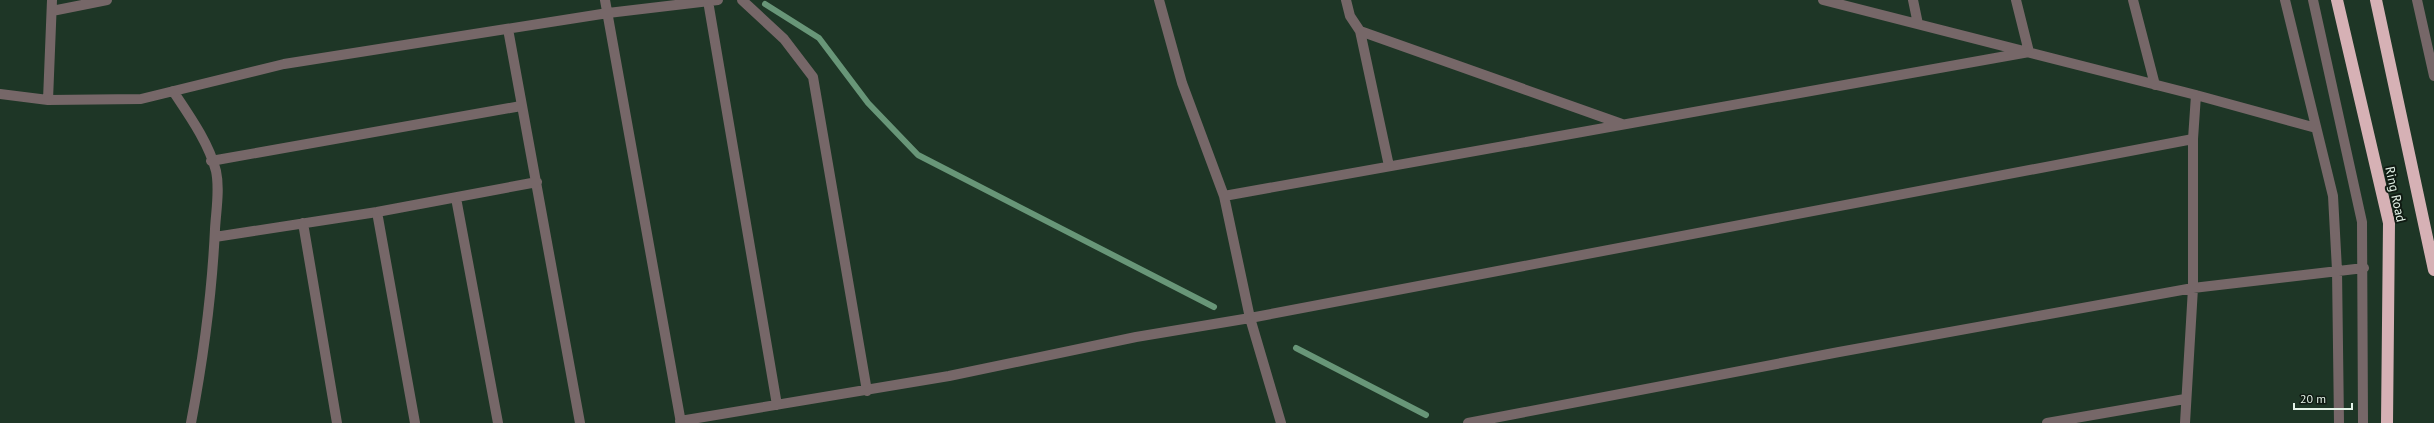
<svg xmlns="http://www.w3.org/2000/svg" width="2434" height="423" font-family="'PT Sans',sans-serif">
	<rect width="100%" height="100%" fill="#1e3626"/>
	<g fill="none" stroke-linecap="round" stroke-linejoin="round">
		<path stroke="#689678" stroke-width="6" d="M765 4 819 38 868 103 918 155 1214 307
			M1296 348 1426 415"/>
		<path stroke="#766768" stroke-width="10" d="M605 0 681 423
			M742 0 784 39 813 77 867 391
			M1159 0 1182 83 1224 196 1250 318 1281 423
			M1346 0 1350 16 1360 31 1622 124
			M1823 0 2196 95 2316 128
			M1913 0 1918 24
			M2133 0 2155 85
			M2285 0 2333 196 2337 270 2339 423
			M2313 0 2362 222 2363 423
			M2417 0 2434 76
			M708 1 777 405
			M52 11 107 0
			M508 29 580 423
			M1360 31 1389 166
			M173 91C189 115 209 143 216 171 220 189 216 211 215 229 212 294 203 360 191 423
			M0 94 48 100 141 99 284 64 608 13 718 0
			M48 100 52 0
			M211 161 521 106
			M1224 196 2029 52 2016 0
			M456 198 498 423
			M377 212 415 423
			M303 223 337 423
			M215 237 377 212 537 182
			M680 421 949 376 1136 337 1250 318 2193 139
			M1468 423 1839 352 2193 288 2364 268
			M2047 423 2185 399
			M2185 423 2193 288V139L2196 95"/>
		<path stroke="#d6b1b5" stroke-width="12" d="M2337 0 2389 223 2387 423
			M2376 0 2434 270"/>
	</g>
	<g text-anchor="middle" stroke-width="4" stroke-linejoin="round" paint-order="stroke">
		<g font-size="13" fill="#e3f2e7" stroke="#101b13">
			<text transform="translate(2396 194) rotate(78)" y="5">Ring Road</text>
		</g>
	</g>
	<path d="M2294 403v6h58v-6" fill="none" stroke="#e3f2e7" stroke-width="2"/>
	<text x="2300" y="403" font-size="12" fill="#e3f2e7" stroke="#101b13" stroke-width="3" paint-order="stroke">20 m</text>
</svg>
